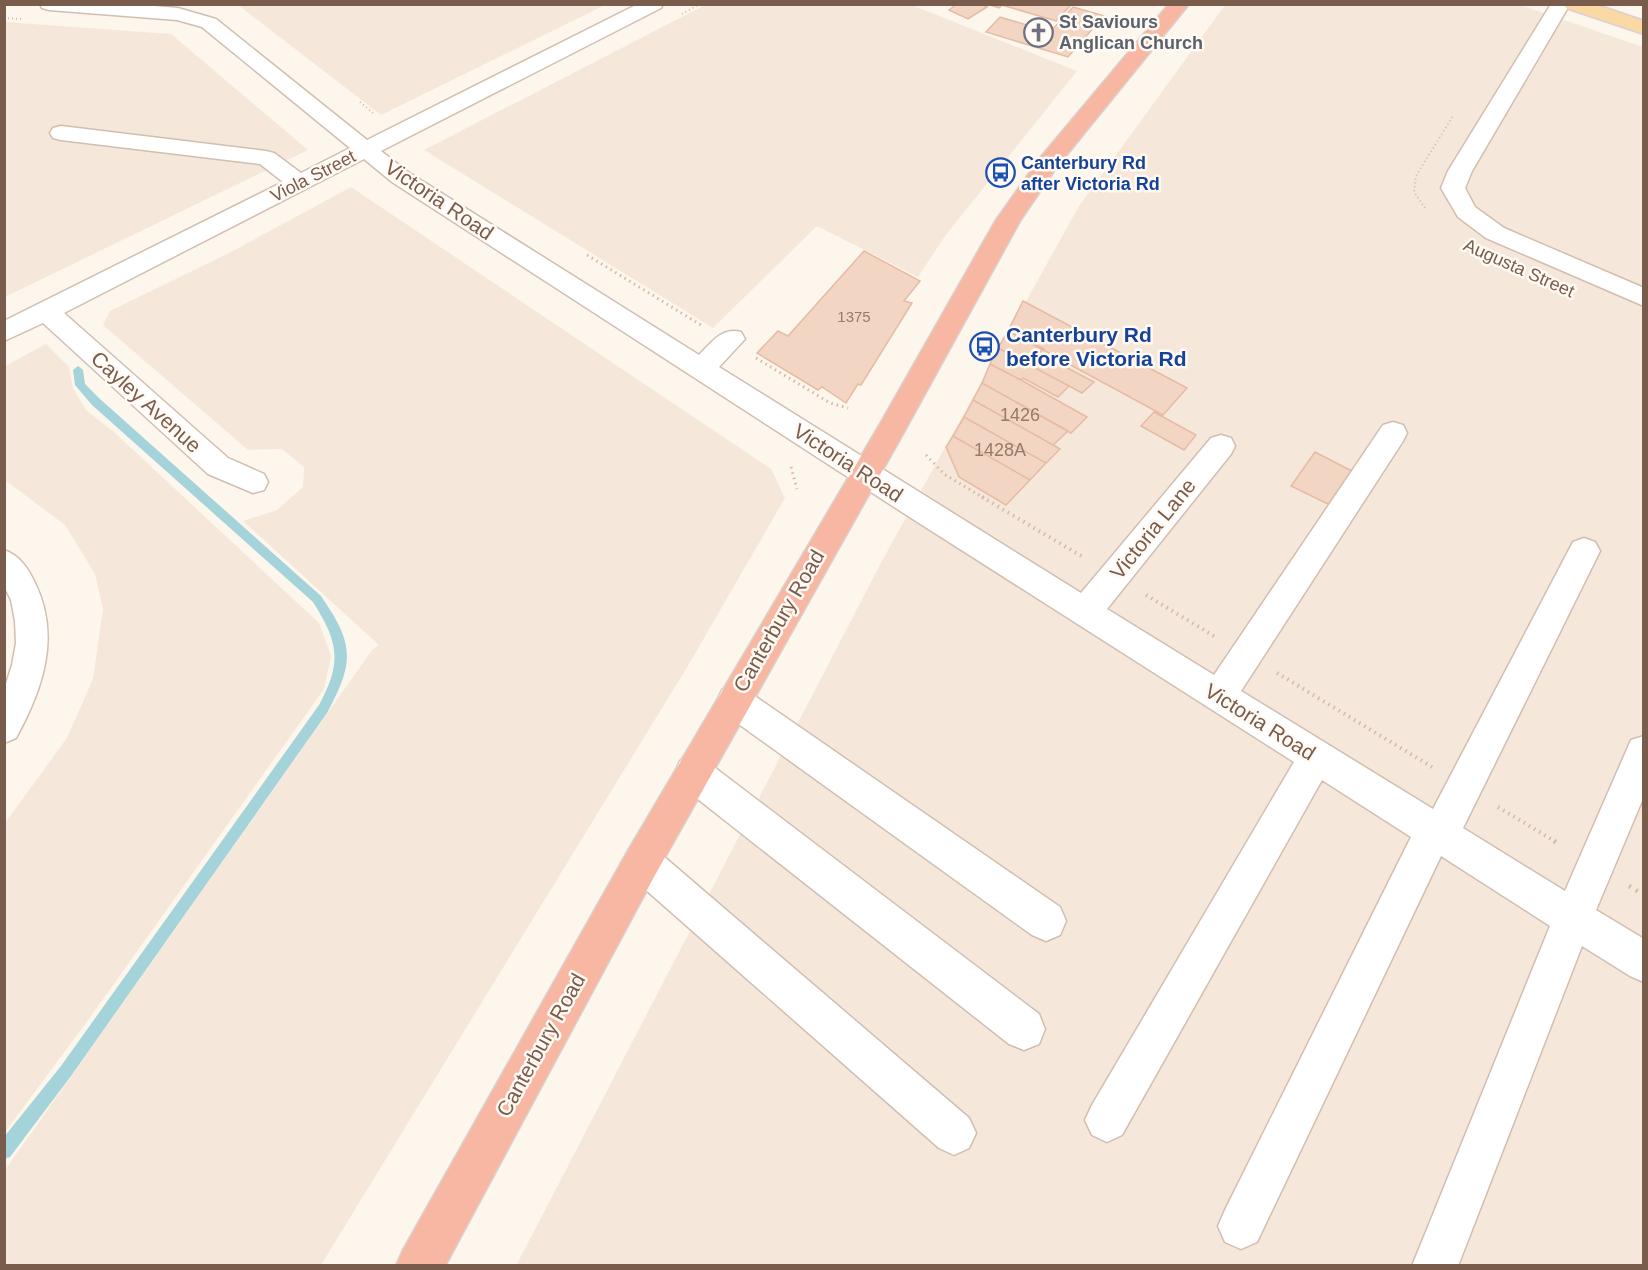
<svg xmlns="http://www.w3.org/2000/svg" width="1648" height="1270" font-family="Arial,sans-serif">
	<rect width="100%" height="100%" fill="#fdf6ec"/>
	<path fill="#f5e8da" d="M238 5H605L381 115Z
		M705 5H912L1077 71 945 236 918 277 817 226 713 328 424 150Z
		M1225 5H1520L1643 47V1265L516 1266 883 559 1079 206Z
		M5 22 171 34 308 150 5 297Z
		M351 187 771 469 785 498 689 664 321 1265H5V1170L372 650 379 645 243 521 277 510 303 487 304 467 282 449 248 450 103 325 110 311 231 252Z
		M46 344 69 367 73 388 86 410 114 432 319 623 331 656 324 689 86 1023 5 1132V823L67 738 93 679 103 609 95 574 65 525 5 480V366Z"/>
	<g fill="none" stroke-linecap="round" stroke-linejoin="round">
		<path fill="#a5d3da" fill-rule="evenodd" d="M78 366 83 370 85 384 100 399 321 596C354 644 355 661 327 713L71 1076 10 1157 4 1159V1137L61 1066 319 705C342 662 339 643 313 602L92 405 75 385 73 370Z"/>
	</g>
	<path fill="#f3d5c3" stroke="#e6bba3" stroke-width="1.5" d="M957 4H981L987 7 968 19 949 10Z
		M987 4H1067L1071 5 1056 21 1002 5 999 8Z
		M1073 7 1104 16 1068 57 986 32 1000 17 1050 32Z
		M864 251 920 281 904 301 912 303 861 385 858 384 846 403 822 387 818 390 757 353 778 331 788 336Z
		M1023 301 1187 388 1163 415 1008 331Z
		M1008 331 1044 349 1039 353 1094 382 1082 393 998 348Z
		M998 348 1069 386 1058 397 1023 378 1021 380 990 364Z
		M990 364 1021 380 1087 417 1071 433 982 383Z
		M982 383 1068 431 1053 445 973 400Z
		M973 400 1053 445 1060 449 1046 463 964 417Z
		M1154 412 1196 435 1184 450 1141 426Z
		M964 417 1046 463 1030 480 953 436Z
		M953 436 1030 480 1006 505 959 477 946 447Z
		M1315 452 1352 471 1330 505 1291 486Z"/>
	<g fill="none" stroke-linecap="round" stroke-linejoin="round">
		<defs>
			<path id="minor" d="M40 4H131L178 8 216 19 367 140 638 4H663L661 8 381 151 408 172 699 355C712 342 722 327 741 332L745 339 719 367 1081 593 1211 438 1221 435 1231 438 1235 446 1231 454 1107 609 1214 675 1383 425 1393 422 1403 425 1407 433 1403 441 1241 691 1433 809 1573 542 1584 538 1595 542 1600 551 1463 828 1565 891 1631 740 1644 736V796L1596 910 1644 939V982L1630 976 1582 946 1458 1266H1412L1550 926 1441 856 1257 1242 1241 1249 1225 1242 1218 1226 1225 1210 1411 837 1322 780 1122 1135 1107 1142 1092 1135 1085 1120 1092 1105 1294 762 908 516 392 182 364 159 64 313 228 458 264 474 268 482 264 490 253 493 208 474 43 323 4 341V321L283 182 260 164 61 140 53 138 50 133 53 128 61 126 266 151 274 153 301 173 350 148 202 27 177 20 49 10 42 8Z
				M1551 4H1570L1472 171 1465 188 1475 207 1504 228 1644 288V306L1486 238 1458 217 1441 188 1448 171Z
				M4 550C20 556 28 568 35 583 61 636 43 689 16 738L4 743V690L12 665 16 643 15 621 11 600 4 586Z
				M734 686 746 690 1060 907 1066 921 1060 935 1046 941 1032 935 722 712 717 701 722 690Z
				M693 756 706 761 1039 1014 1045 1029 1039 1044 1024 1050 1009 1044 680 785 675 773 680 761Z
				M642 843 655 849 969 1118 976 1133 969 1148 954 1155 939 1148 629 875 623 862 629 849Z"/>
			<path id="major" d="M1564 4H1594L1644 21V34L1566 8Z"/>
			<path id="highway" d="M1169 4H1189L1056 168 1020 221 904 432 655 875 445 1266H396L403 1250 629 849 880 424 996 220 1040 158Z"/>
		</defs>
		<use href="#minor" stroke="#d1beb0" stroke-width="3"/>
		<use href="#major" stroke="#dad1cd" stroke-width="3"/>
		<use href="#highway" stroke="#dad1cd" stroke-width="3"/>
		<path stroke="#d9b8a5" stroke-width="2" stroke-dasharray="1 3" stroke-linecap="butt" d="M682 14 700 4
			M4 18 23 19
			M360 102 373 113
			M1425 208 1414 192 1416 176 1453 116"/>
		<path stroke="#d9b8a5" stroke-width="3" stroke-dasharray="1.5 4" stroke-linecap="butt" d="M587 255 701 325
			M756 358 830 403 848 408
			M926 455 944 474 984 498
			M791 467 797 489"/>
		<path stroke="#d9b8a5" stroke-width="4" stroke-dasharray="1.5 4.5" stroke-linecap="butt" d="M982 497 1083 557
			M1146 595 1214 636
			M1277 673 1432 767
			M1498 807 1556 842"/>
		<path stroke="#d9b8a5" stroke-width="4.5" stroke-dasharray="2 6" stroke-linecap="butt" d="M1554 841 1561 845
			M1629 886 1644 895"/>
		<use href="#minor" fill="#fff" fill-rule="evenodd"/>
		<use href="#major" fill="#fbd9a5" fill-rule="evenodd"/>
		<use href="#highway" fill="#f7b7a3" fill-rule="evenodd"/>
	</g>
	<defs>
		<symbol id="church-ring" viewBox="-11 -11 22 22"><circle r="9.5" fill="#fffaf3" stroke="#6b7280" stroke-width="1.5"/><path d="M-1.2-6h2.4v3.5h3.3v2.4h-3.3V6h-2.4V-.1h-3.3v-2.4h3.3Z" fill="#6b7280"/></symbol>
		<symbol id="bus-ring" viewBox="-11 -11 22 22"><circle r="9.5" fill="#fffaf3" stroke="#1a4fb4" stroke-width="1.5"/><path d="M-5-6H5V4H4V6H2V4H-2V6H-4V4H-5ZM-3.5-4V0h7V-4ZM-3.5 1.2v1.5H-2V1.2ZM2 1.2v1.5H3.5V1.2Z" fill="#1a4fb4"/></symbol>
	</defs>
	<g fill-rule="evenodd">
		<use href="#church-ring" x="1022" y="16" width="33" height="33"/>
		<use href="#bus-ring" x="984" y="156" width="33" height="33"/>
		<use href="#bus-ring" x="968" y="330" width="33" height="33"/>
	</g>
	<g text-anchor="middle" stroke-width="5" stroke-linejoin="round" paint-order="stroke">
		<g font-size="15" fill="#987a6a">
			<text x="854" y="322">1375</text>
		</g>
		<g font-size="18" font-weight="bold" fill="#5b616d" stroke="#fffaf3" text-anchor="start">
			<text x="1059" y="28">St Saviours<tspan x="1059" dy="21">Anglican Church</tspan></text>
		</g>
		<g font-size="18" font-weight="bold" fill="#164399" stroke="#fffaf3" text-anchor="start">
			<text x="1021" y="169">Canterbury Rd<tspan x="1021" dy="21">after Victoria Rd</tspan></text>
		</g>
		<g font-size="18" fill="#7a5c4d" stroke="#fffaf3">
			<text transform="translate(313 176) rotate(-27)" y="6">Viola Street</text>
			<text transform="translate(1519 268) rotate(24)" y="6">Augusta Street</text>
		</g>
		<g font-size="18" fill="#987a6a">
			<text x="1020" y="421">1426</text>
			<text x="1000" y="456">1428A</text>
		</g>
		<g font-size="21" fill="#7a5c4d" stroke="#fffaf3">
			<text transform="translate(439 200) rotate(34)" y="7">Victoria Road</text>
			<text transform="translate(146 402) rotate(42)" y="7">Cayley Avenue</text>
			<text transform="translate(848 463) rotate(33)" y="7">Victoria Road</text>
			<text transform="translate(1153 529) rotate(-51)" y="7">Victoria Lane</text>
			<text transform="translate(779 621) rotate(-60)" y="7">Canterbury Road</text>
			<text transform="translate(1260 722) rotate(32)" y="7">Victoria Road</text>
			<text transform="translate(541 1045) rotate(-61)" y="7">Canterbury Road</text>
		</g>
		<g font-size="21" font-weight="bold" fill="#164399" stroke="#fffaf3" text-anchor="start">
			<text x="1006" y="342">Canterbury Rd<tspan x="1006" dy="24">before Victoria Rd</tspan></text>
		</g>
	</g>
	<rect width="1648" height="1270" fill="none" stroke="#7a5c4d" stroke-width="12"/>
</svg>
